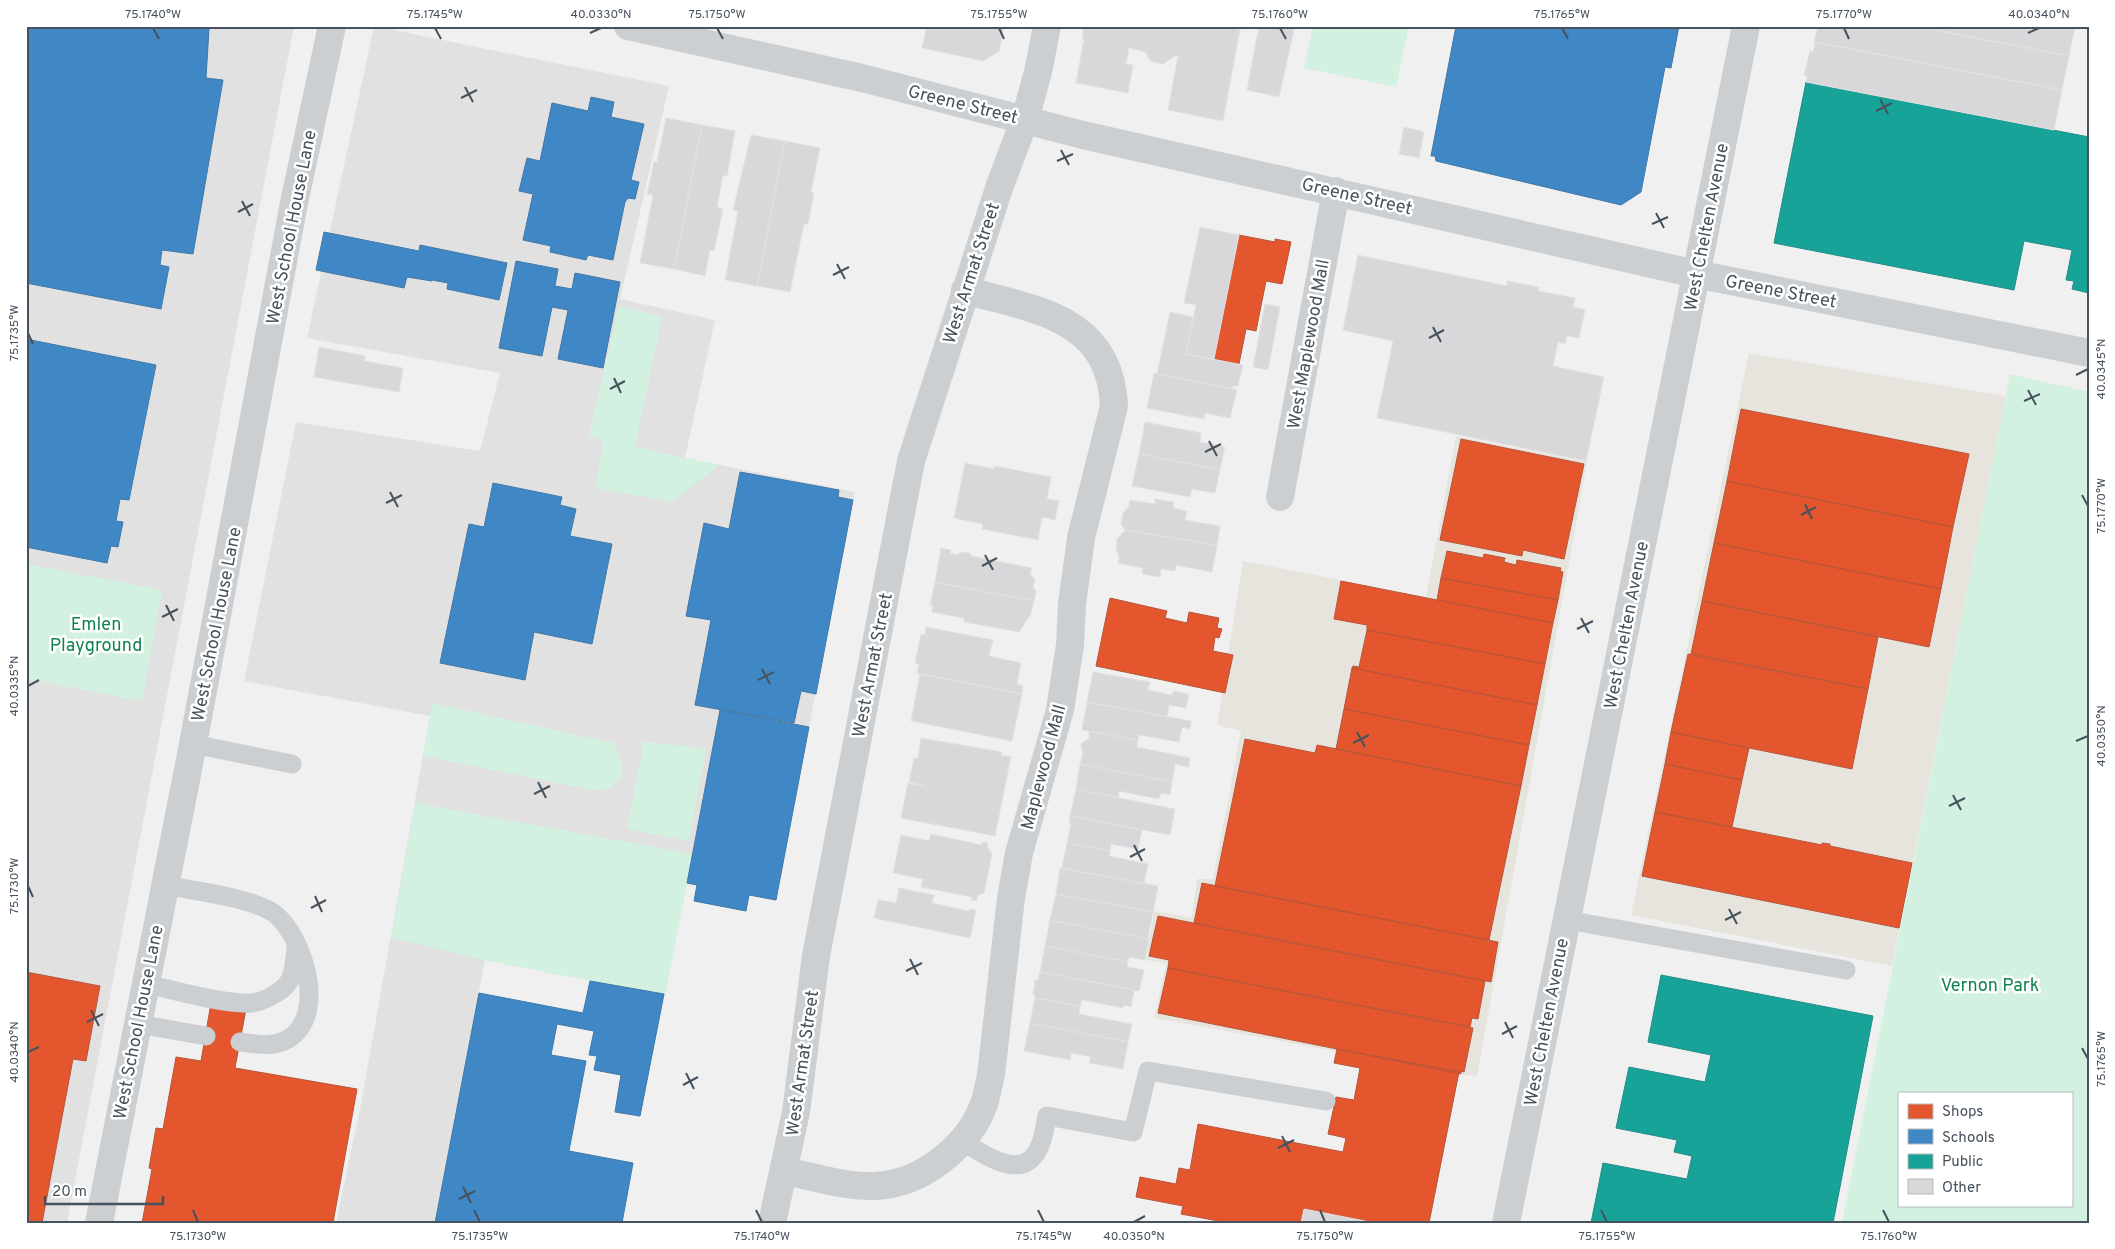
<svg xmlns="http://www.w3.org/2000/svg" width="2115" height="1249" font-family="Overpass,sans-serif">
	<rect width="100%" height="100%" fill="#f1f0f0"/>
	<path fill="#e6e4dd" d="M1749 353 2006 396 1892 966 1631 915Z
		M1456 436 1587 462 1477 1077 1154 1018 1166 964 1146 960 1154 911 1192 918 1197 879H1213L1241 731 1217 725 1243 561 1426 597Z"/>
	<path fill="#e2e1e2" d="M26 26H294L67 1223H26Z
		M374 26 669 86 620 299 715 320 685 458 855 492 809 727 720 710 665 996 485 960 435 1223H336L361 1104 430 716 244 681 296 422 480 451 500 373 307 338Z"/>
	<path fill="#d3f1e0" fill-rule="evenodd" d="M1313 26H1409L1396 87 1304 68Z
		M619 306 662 317 635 447 719 465 671 502 596 488 603 441 589 436Z
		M2010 374 2089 392V1223H1842ZM1899 1093H2071V1205H1899Z
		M26 564 162 590 142 701 26 679Z
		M432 703 614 743 622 764 621 778 608 789 591 790 423 756Z
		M644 741 706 749 689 841 627 829Z
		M415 803 693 854 665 996 485 960 391 938Z"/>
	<path fill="#e4572e" stroke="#b5563c" d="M1239 235 1275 242V239L1291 242 1282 284 1266 281 1256 331 1246 329 1239 364 1214 359Z
		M1741 409 1969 454 1953 527 1727 481Z
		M1461 439 1584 464 1564 559 1523 550 1522 556 1440 540Z
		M1727 481 1953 527 1941 589 1714 543Z
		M1714 543 1941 589 1929 647 1702 601Z
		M1447 551 1483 558 1484 554 1505 558 1504 562 1516 565 1517 560 1561 568 1560 571 1563 572 1558 600 1441 578Z
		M1441 578 1558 600 1553 623 1437 600Z
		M1341 581 1553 623 1545 664 1367 630V625L1334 619Z
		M1110 598 1167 611 1165 618 1187 623 1189 612 1219 618 1217 628 1222 629 1219 638 1215 637 1213 651 1233 655 1225 693 1096 666Z
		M1702 601 1878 637 1868 689 1691 654Z
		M1367 630 1545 664 1537 705 1352 668 1353 666 1359 667Z
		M1688 654 1868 689 1852 769 1671 732Z
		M1352 668 1537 705 1529 745 1344 709Z
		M1344 709 1529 745 1521 786 1336 749Z
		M1671 732 1749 748 1742 780 1665 764Z
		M1245 739 1315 753 1317 745 1521 786 1489 940 1215 886Z
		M1665 764 1742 780 1732 827 1655 812Z
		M1655 812 1822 845V843L1830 844V846L1912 863 1899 928 1642 876Z
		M1202 883 1498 942 1491 982 1194 923Z
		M1158 916 1485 981 1478 1019 1472 1018 1470 1027 1168 968 1169 960 1149 956Z
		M1168 968 1473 1028 1464 1072 1461 1071V1074L1158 1013Z
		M26 972 100 986 86 1061 73 1059 42 1223H26Z
		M211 1003 246 1009 235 1068 357 1089 333 1223H142L152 1169 149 1168 156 1128 163 1129 176 1057 201 1061Z
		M1337 1049 1459 1072 1429 1223H1375L1304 1209 1301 1223H1229L1181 1214 1183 1206 1136 1197 1140 1177 1176 1184 1179 1168 1190 1170 1198 1124 1343 1152 1346 1138 1328 1134 1336 1097 1354 1100 1360 1068 1334 1063Z"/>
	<path fill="#3f88c5" stroke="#4178a6" d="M26 26H173L209 29 206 78 223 80 193 254 162 250 160 265 169 267 161 309 26 283Z
		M1456 26H1679L1671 68 1665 67 1641 192 1621 205 1436 161 1435 156H1431Z
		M591 97 614 102 611 117 644 124 631 180 639 182 635 199 628 198 625 202 613 260 588 255 586 260 550 252 551 246 523 240 533 194 519 191 527 158 540 161 552 103 588 111Z
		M324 232 419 251 420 245 507 263 499 300 447 289 448 283 432 280V281L407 277 404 288 316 270Z
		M516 261 558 269 555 286 572 289 575 273 620 282 603 368 558 359 568 310 552 307 542 356 499 348Z
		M26 339 156 365 129 500 120 499 116 521 123 522 118 547 111 546 107 563 26 547Z
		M740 472 839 490 838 497 853 500 816 694 801 691 794 723 695 705 711 620 686 616 704 523 729 529Z
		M493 483 562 497 560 505 576 509 570 536 612 544 592 644 534 632 525 680 440 663 469 524 484 527Z
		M720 710 809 727 776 900 749 895 746 911 694 901 697 885 687 883Z
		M590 981 664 994 640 1116 615 1112 621 1075 594 1070 597 1056 589 1055 594 1031 557 1024 551 1055 586 1061 569 1151 633 1163 622 1223H435L479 993 583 1013Z"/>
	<path fill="#17a398" stroke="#258b87" d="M1806 82 2089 137V293L2072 289 2074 281 2066 280 2072 250 2024 241 2014 290 1774 243Z
		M1661 975 1873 1016 1833 1223H1591L1603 1163 1687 1179 1692 1156 1674 1152 1677 1140 1616 1128 1629 1067 1705 1082 1711 1055 1648 1042Z"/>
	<path fill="#d8d8da" stroke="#e2e2e3" d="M927 26H1004L999 51 983 61 922 48Z
		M1084 26H1226L1240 30 1223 121 1168 110 1178 56H1175L1163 64 1151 61 1145 52 1129 48 1126 64 1133 65 1128 93 1076 83 1084 39H1082Z
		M1259 26H1295L1279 97 1247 90Z
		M1818 26H1915L2069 56 2062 90 1814 42Z
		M1915 26H2075L2069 56Z
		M1815 42 2062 90 2054 130 1806 82 1807 76 1804 75 1810 51 1813 52Z
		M666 118 702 125 674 269 640 263 653 195 647 194 654 162H657Z
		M702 125 735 131 727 176 723 175 717 207 723 209 714 251 710 250 705 276 674 269Z
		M1404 127 1424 132 1419 158 1399 154Z
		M751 135 785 141 757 286 725 280 738 211 733 210Z
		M785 141 820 148 811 192 814 193 808 224H804L790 292 757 286Z
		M1200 227 1239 235 1214 359 1186 354 1196 305 1184 303Z
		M1358 255 1507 286V281L1539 287 1538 291 1575 298 1573 307 1585 310 1579 338 1567 336 1565 344 1558 342 1553 366 1604 377 1586 461 1377 418 1393 341 1343 330Z
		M1265 304 1280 307 1268 370 1253 367Z
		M1170 312 1193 317 1186 354 1243 365 1238 386H1233L1232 389 1157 374Z
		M319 347 365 356 364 361 403 368 399 392 314 377Z
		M1154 373 1237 390 1230 418 1205 413 1204 419 1147 408Z
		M1145 422 1201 433 1200 442 1225 447 1220 470 1139 454Z
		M1139 454 1220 470 1215 493 1192 489 1190 497 1132 486Z
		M965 463 994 469 995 466 1051 477 1047 499 1059 501 1055 520 1042 517 1038 540 982 529 983 524 954 518Z
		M1155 499 1174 502 1173 508 1187 511 1185 520 1220 526 1217 545 1125 530 1121 524 1123 513 1129 506 1130 500 1155 504Z
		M1125 530 1217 545 1212 572 1176 565 1175 571 1161 569 1160 577 1142 574 1143 568 1118 563 1119 556 1116 549 1117 539Z
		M941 548 951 550 950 553 958 555 960 552 970 553 971 556 1032 568 1030 574 1035 580 1033 587 1036 591 1034 601 935 582Z
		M935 582 1034 601 1031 614 1019 632 964 622V618L932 612 933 605H930Z
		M926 627 993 640 989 656 1021 663 1017 684 1023 686 1022 694 917 673 919 664 915 663 921 634 925 635Z
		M1093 672 1150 682 1148 690 1172 695 1174 691 1189 694 1186 708 1169 705 1167 717 1087 702Z
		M920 674 1022 694 1012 741 911 721Z
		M1087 702 1191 721 1190 729 1182 727 1179 742 1139 735 1138 740 1082 730Z
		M1089 731 1138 740 1137 747 1190 758 1189 767 1175 764 1172 782 1080 764 1083 754 1081 744 1089 738Z
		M921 738 1002 752 1001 755 1011 757 995 836 901 818 908 783 925 786 909 782 914 758H918Z
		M1080 764 1172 782 1170 795 1161 793 1159 799 1119 791 1118 797 1076 789Z
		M1076 789 1175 809 1170 835 1070 816Z
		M1070 816 1142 830 1138 849 1111 844 1110 851 1067 843 1071 824 1069 823Z
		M931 834 982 845V842L988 843 987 846 992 854 984 893 977 896V901L971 900 972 897 921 887 923 879 893 873 901 835 929 841Z
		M1067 843 1110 851 1109 856 1148 864 1144 884 1062 868Z
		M1060 868 1158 886 1153 912 1056 894Z
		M899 888 934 895 932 903 969 911 970 909 976 910 970 938 874 918 878 900 896 903Z
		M1056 894 1153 912 1148 939 1050 920Z
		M1050 920 1149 939 1145 960 1129 957 1128 962 1045 946Z
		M1045 946 1128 962 1127 967 1144 970 1139 991 1040 972Z
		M1040 972 1134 990 1131 1007 1124 1005 1123 1008 1082 1000 1080 1006 1035 998V995H1033L1035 980H1038Z
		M1035 998 1080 1006 1079 1014 1132 1024 1128 1042 1030 1023Z
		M1030 1023 1128 1042 1123 1069 1089 1063 1091 1057 1071 1053 1070 1060 1024 1051Z
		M1304 1209 1375 1223H1301Z"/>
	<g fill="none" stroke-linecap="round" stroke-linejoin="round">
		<path stroke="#cccfd1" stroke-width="19" d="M193 744 292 764
			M165 885C194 891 254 898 275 914 304 938 328 1015 288 1039 273 1048 256 1044 240 1042
			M1567 920 1846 970
			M146 984C173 990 226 1005 252 1003 262 1002 282 992 288 983 295 973 295 957 296 945
			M138 1024 206 1036
			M962 1141C978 1151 1015 1178 1033 1157 1043 1146 1044 1130 1047 1116L1133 1132 1148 1071 1326 1101"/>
		<path stroke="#cccfd1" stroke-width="28" d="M628 26 862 78 1083 135 1696 274 2089 353
			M1280 497 1336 191
			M785 1171C814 1177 845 1187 875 1186 922 1184 970 1146 985 1101 987 1093 989 1084 991 1075L1011 898 1019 853 1060 710 1070 645 1072 604 1081 538 1114 406C1110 317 1035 310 965 290
			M99 1223 193 744 294 203 332 26
			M772 1223 796 1112 816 956 911 461 999 188 1025 119 1038 72 1047 26"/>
		<path stroke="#cccfd1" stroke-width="28" d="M1506 1223 1746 26"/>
	</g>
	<path fill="none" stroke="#46525e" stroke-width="2" d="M153 28 159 39M435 28 441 39M717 28 723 39M999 28 1004 39M1280 28 1286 39M1562 28 1568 39M1844 28 1849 39M590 33 601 28M2028 33 2039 28M465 87 473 102M461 98 477 90M1880 99 1888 114M1876 111 1892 103M1061 150 1069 165M1057 161 1073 154M242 201 250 216M238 212 253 204M1656 213 1664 228M1652 224 1668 217M837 264 845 279M833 275 849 267M1433 327 1441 342M28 333 33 344M1429 338 1444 330M2076 375 2088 369M614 378 621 393M610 389 625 381M2028 390 2036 405M2024 401 2040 394M1209 441 1217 456M1205 452 1221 444M390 492 398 507M2082 495 2088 506M386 503 402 495M1805 504 1812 519M1801 515 1816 507M985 555 993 570M982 566 997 558M166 605 174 621M162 617 178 609M1581 618 1589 633M1577 629 1593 621M762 669 770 684M758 680 774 672M28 686 39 680M1357 732 1365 747M2076 741 2088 736M1353 743 1369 735M538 782 546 798M534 794 550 786M1953 795 1961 810M1949 806 1965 798M1134 845 1142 861M1130 857 1145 849M28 886 33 897M315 896 322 912M311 908 326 900M1729 909 1737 924M1725 920 1741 912M910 959 918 975M906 971 922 963M91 1010 99 1026M87 1022 103 1014M1505 1022 1513 1038M1502 1034 1517 1026M2082 1048 2088 1059M28 1052 39 1047M686 1073 694 1089M683 1085 698 1077M1282 1136 1290 1152M1278 1148 1294 1140M463 1187 471 1203M459 1199 475 1191M193 1210 198 1222M474 1210 480 1222M756 1210 762 1222M1038 1210 1044 1222M1320 1210 1325 1222M1601 1210 1607 1222M1883 1210 1889 1222M1134 1222 1145 1216"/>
	<g text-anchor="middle" stroke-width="5" stroke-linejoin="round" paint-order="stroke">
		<g font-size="18" fill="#46525e" stroke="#fff">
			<text transform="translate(963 104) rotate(14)" y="6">Greene Street</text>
			<text transform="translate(1357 196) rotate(13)" y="6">Greene Street</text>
			<text transform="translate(291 227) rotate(-79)" y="6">West School House Lane</text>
			<text transform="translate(1706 227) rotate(-79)" y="6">West Chelten Avenue</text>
			<text transform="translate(971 273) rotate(-72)" y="6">West Armat Street</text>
			<text transform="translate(1781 291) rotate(11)" y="6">Greene Street</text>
			<text transform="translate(1308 344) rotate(-80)" y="6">West Maplewood Mall</text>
			<text transform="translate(216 624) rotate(-79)" y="6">West School House Lane</text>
			<text transform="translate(1626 625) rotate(-79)" y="6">West Chelten Avenue</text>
			<text transform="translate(872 665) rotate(-79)" y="6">West Armat Street</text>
			<text transform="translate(1043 767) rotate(-75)" y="6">Maplewood Mall</text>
			<text transform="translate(138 1022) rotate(-79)" y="6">West School House Lane</text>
			<text transform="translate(1546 1022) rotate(-79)" y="6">West Chelten Avenue</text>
			<text transform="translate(802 1063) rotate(-82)" y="6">West Armat Street</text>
		</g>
		<g font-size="18" fill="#11844e" stroke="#fff">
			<text x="96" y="630">Emlen<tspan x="96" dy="21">Playground</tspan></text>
			<text x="1990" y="991">Vernon Park</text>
		</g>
	</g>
	<rect width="2115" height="1249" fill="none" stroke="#ffffff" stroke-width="55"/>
	<rect x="1898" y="1092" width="175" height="115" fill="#ffffff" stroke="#b5babf"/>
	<rect x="1908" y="1104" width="25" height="15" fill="#e4572e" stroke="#b5babf"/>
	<text x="1942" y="1116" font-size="15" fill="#46525e">Shops</text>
	<rect x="1908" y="1129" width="25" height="15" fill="#3f88c5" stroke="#b5babf"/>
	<text x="1942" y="1142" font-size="15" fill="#46525e">Schools</text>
	<rect x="1908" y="1154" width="25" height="15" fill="#17a398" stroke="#b5babf"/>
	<text x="1942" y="1166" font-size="15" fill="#46525e">Public</text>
	<rect x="1908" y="1179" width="25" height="15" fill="#d8d8da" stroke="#b5babf"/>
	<text x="1942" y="1192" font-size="15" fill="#46525e">Other</text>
	<path d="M45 1196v8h118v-8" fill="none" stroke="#46525e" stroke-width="2.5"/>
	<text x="52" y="1196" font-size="15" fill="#46525e" stroke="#ffffff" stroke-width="4" paint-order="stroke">20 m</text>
	<rect x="28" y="28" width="2060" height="1194" fill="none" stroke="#46525e" stroke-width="2"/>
	<g font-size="12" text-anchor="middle" fill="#46525e">
		<text x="153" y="18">75.1740°W</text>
		<text x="435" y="18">75.1745°W</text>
		<text x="601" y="18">40.0330°N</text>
		<text x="717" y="18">75.1750°W</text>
		<text x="999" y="18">75.1755°W</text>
		<text x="1280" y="18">75.1760°W</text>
		<text x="1562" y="18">75.1765°W</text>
		<text x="1844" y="18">75.1770°W</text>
		<text x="2039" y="18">40.0340°N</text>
		<text transform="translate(14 333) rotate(-90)" y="4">75.1735°W</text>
		<text transform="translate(2101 369) rotate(-90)" y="4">40.0345°N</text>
		<text transform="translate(2101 506) rotate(-90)" y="4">75.1770°W</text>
		<text transform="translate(14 686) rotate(-90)" y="4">40.0335°N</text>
		<text transform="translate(2101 736) rotate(-90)" y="4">40.0350°N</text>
		<text transform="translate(14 886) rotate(-90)" y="4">75.1730°W</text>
		<text transform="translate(14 1052) rotate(-90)" y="4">40.0340°N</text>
		<text transform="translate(2101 1059) rotate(-90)" y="4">75.1765°W</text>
		<text x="198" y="1240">75.1730°W</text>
		<text x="480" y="1240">75.1735°W</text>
		<text x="762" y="1240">75.1740°W</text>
		<text x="1044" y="1240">75.1745°W</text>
		<text x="1134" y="1240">40.0350°N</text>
		<text x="1325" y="1240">75.1750°W</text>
		<text x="1607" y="1240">75.1755°W</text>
		<text x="1889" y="1240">75.1760°W</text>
	</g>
</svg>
